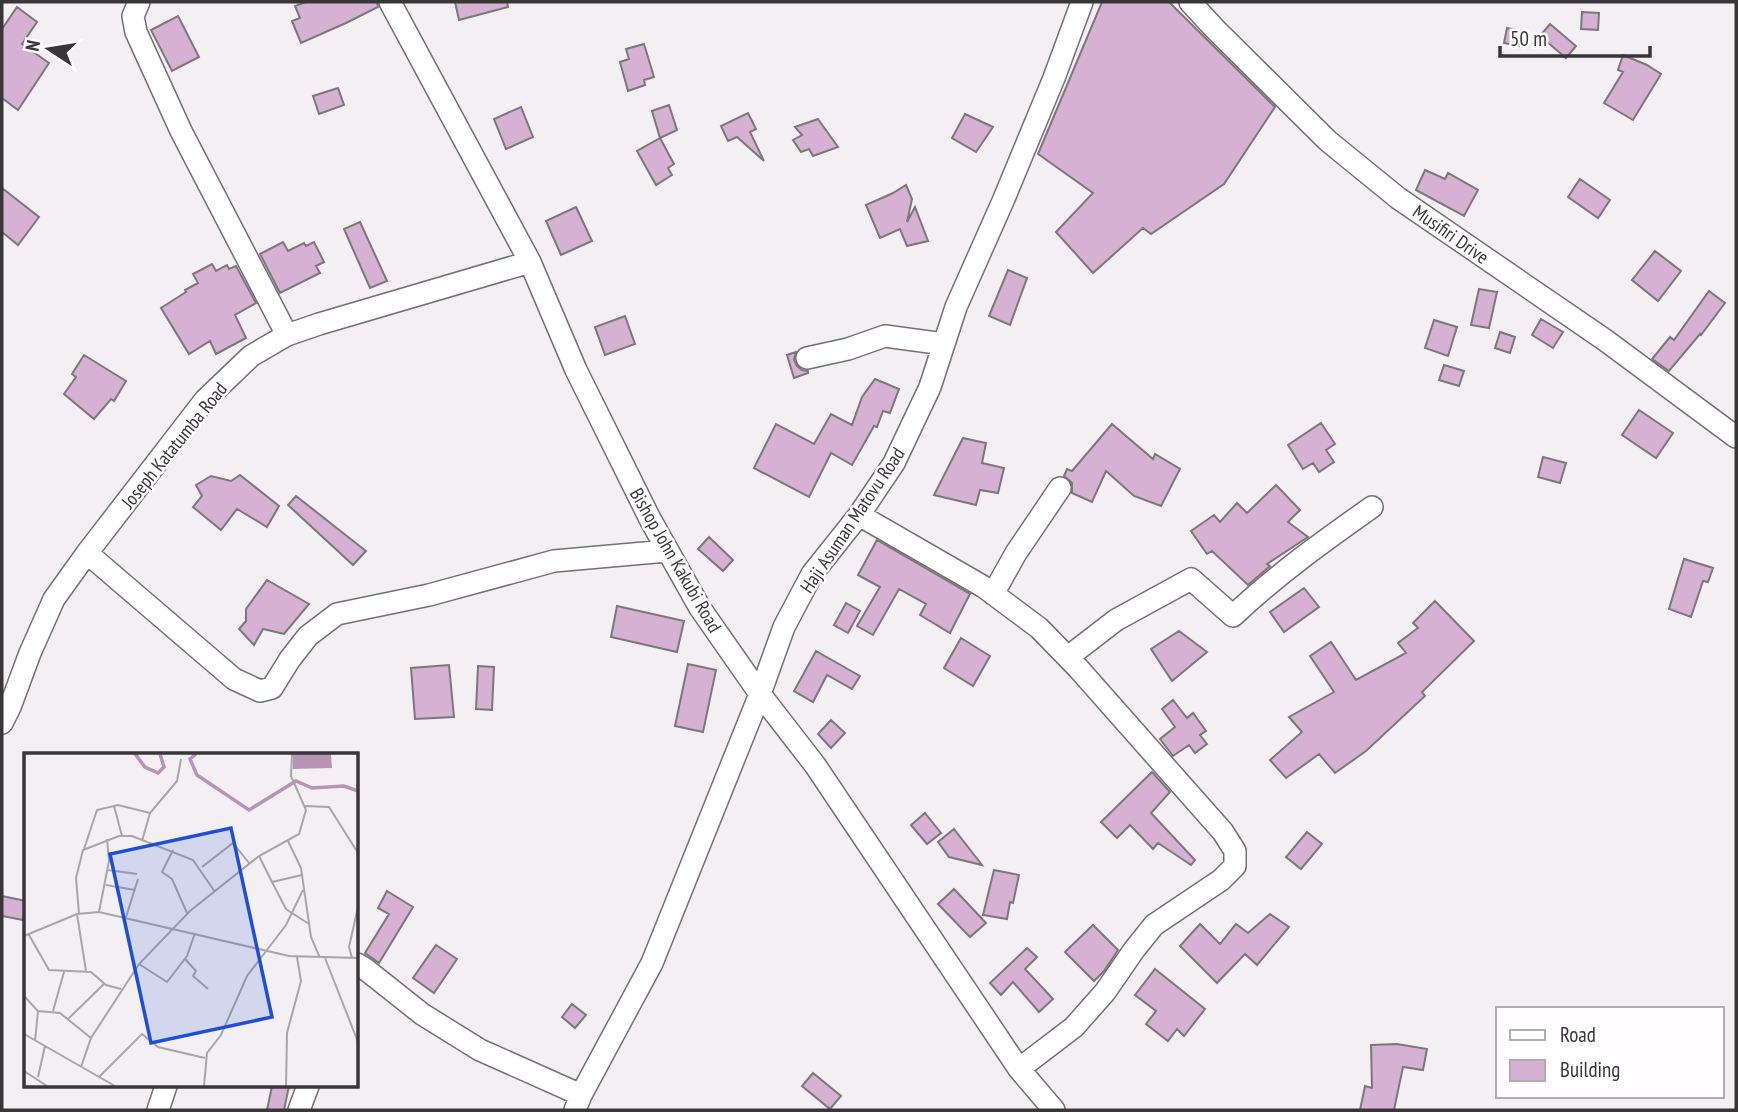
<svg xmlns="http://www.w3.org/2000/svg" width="1738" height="1112" font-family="'PT Sans Narrow',sans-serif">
	<rect width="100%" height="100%" fill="#f3eff3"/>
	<path fill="#d7b1d3" stroke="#7b777b" stroke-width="2" d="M306 2H377L378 7 346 23 301 43 292 21 300 18 295 6Z
		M455 2H507L508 7 459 20Z
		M1102 2H1169L1275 107 1224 184 1151 234 1143 228 1093 273 1056 232 1093 193 1038 154Z
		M17 7 37 22 22 44 49 63 18 110 2 98V29Z
		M1582 12 1599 13 1598 30 1581 29Z
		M178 16 199 57 172 71 151 30Z
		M1550 24 1576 46 1566 58 1540 36Z
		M1507 28 1523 31 1520 46 1504 43Z
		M644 44 654 77 644 80 645 85 628 91 620 62 629 59 626 49Z
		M1623 55 1647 65 1661 74 1633 120 1604 103 1623 72 1618 70Z
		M338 88 344 105 319 114 313 96Z
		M669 105 677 130 660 138 652 111Z
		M521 107 533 137 506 149 494 119Z
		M748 113 756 129 750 132 764 161 737 137 728 141 721 126Z
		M965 114 993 127 976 152 952 138Z
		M818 119 838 147 813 156 809 149 801 152 793 140 802 135 795 127Z
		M660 138 674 164 668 168 672 175 656 185 637 151Z
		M1425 170 1445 179 1448 173 1478 190 1464 216 1416 190Z
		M1580 179 1610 200 1598 218 1568 197Z
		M906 185 912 199 907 222 915 207 928 241 907 246 900 229 880 238 866 205 893 193Z
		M2 188 39 217 18 245 2 232Z
		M576 207 592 241 561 255 546 221Z
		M360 222 387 281 370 288 344 229Z
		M283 242 288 251 304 243 306 246 314 242 324 262 316 266 320 273 280 293 260 254Z
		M1655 251 1681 271 1658 301 1632 280Z
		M212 264 216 271 227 265 229 269 236 266 256 303 235 315 246 338 216 354 210 341 189 354 161 308 186 292 185 290 198 283 193 274Z
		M1008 270 1027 278 1010 325 989 316Z
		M1479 289 1497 292 1489 328 1471 325Z
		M1709 291 1725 303 1701 335 1700 334 1669 371 1652 359 1670 337 1674 340Z
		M625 316 635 344 605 355 595 327Z
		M1541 319 1563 332 1553 348 1532 335Z
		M1434 320 1457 327 1448 356 1425 348Z
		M1500 332 1515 337 1510 353 1495 348Z
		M796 352 794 360 797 366 802 370 808 371V373L794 378 787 355Z
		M84 355 126 381 114 401 111 399 94 419 64 394 76 377 72 374Z
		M1444 365 1464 371 1459 386 1439 380Z
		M875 379 899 389 890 413 883 411 877 427 874 426 852 465 831 453 809 497 754 468 776 424 814 444 831 414 852 425 862 397Z
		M1639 410 1673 433 1656 458 1622 435Z
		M1321 423 1335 444 1326 450 1334 462 1319 472 1313 463 1303 469 1288 445Z
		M1112 424 1153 459 1155 454 1180 469 1161 506 1134 496 1106 471 1092 502 1072 493V483L1064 476 1067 469 1072 471Z
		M963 438 986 443 982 463 1004 468 998 493 980 490 976 505 934 495Z
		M1543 457 1566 463 1560 483 1538 477Z
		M240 475 279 506 267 527 237 509 221 530 193 507 202 496 196 485 211 476 231 481Z
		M1276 485 1300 510 1288 522 1308 537 1267 564 1270 566 1248 585 1212 551 1207 554 1191 531 1214 515 1220 522 1237 503 1247 513Z
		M296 496 366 551 353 565 288 505Z
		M709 537 733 560 723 571 698 549Z
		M877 540 970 594 950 633 920 615 926 604 899 589 873 635 857 626 880 587 858 575Z
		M1684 559 1713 568 1708 582 1703 581 1691 617 1669 609Z
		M267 580 309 604 284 634 263 629 254 645 239 629 246 621V609Z
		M1304 588 1319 607 1284 632 1270 612Z
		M1435 601 1474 641 1422 692 1425 696 1366 751 1335 773 1319 754 1286 778 1270 760 1302 732 1289 717 1334 692 1310 656 1331 642 1356 680 1406 653 1398 643 1418 628 1413 623Z
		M846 603 860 611 848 633 834 625Z
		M617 606 684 621 677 652 611 637Z
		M1179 631 1207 652 1172 681 1151 649Z
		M961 638 990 656 973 686 944 668Z
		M816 651 860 676 852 689 827 675 813 702 794 691Z
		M688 664 716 670 703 732 675 726Z
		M449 665 454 717 415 719 411 668Z
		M478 666 494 667 492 710 476 709Z
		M1173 700 1187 718 1193 713 1206 731 1200 735 1207 744 1195 753 1189 745 1173 756 1160 739 1175 727 1162 709Z
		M831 720 845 733 831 748 818 734Z
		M1152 772 1170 792 1151 813 1195 860 1191 865 1158 843 1153 849 1130 825 1117 838 1101 822Z
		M925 813 941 833 927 844 911 825Z
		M954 829 982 865 949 857 938 842Z
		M1307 832 1322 844 1301 869 1286 857Z
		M994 870 1019 875 1013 903 1010 902 1007 919 983 915Z
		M954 889 986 923 970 937 938 904Z
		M387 891 413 907 379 963 365 953 389 914 378 908Z
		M2 896 26 901 23 920 2 916Z
		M1270 914 1289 927 1257 965 1245 954 1217 983 1180 946 1200 924 1220 944 1236 924 1248 933Z
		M1093 925 1118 950 1104 971 1094 981 1065 952Z
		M436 945 457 959 434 993 413 978Z
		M1027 948 1037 957 1025 969 1053 999 1039 1012 1013 982 1001 995 990 983Z
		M1155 969 1205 1009 1184 1036 1177 1029 1168 1041 1146 1024 1156 1011 1135 995Z
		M572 1004 586 1015 575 1028 562 1017Z
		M1397 1044 1427 1049 1423 1070 1403 1067 1394 1110H1360L1365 1086 1372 1088 1371 1045Z
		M813 1073 841 1096 830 1109 802 1086Z
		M272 1086H289L284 1110H267Z"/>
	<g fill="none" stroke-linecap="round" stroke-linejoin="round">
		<defs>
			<path id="street" d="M139 2 133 16 136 32 181 131 287 335
				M390 2 530 262 576 370 650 519 700 608 760 694 815 765 1019 1069 1054 1110
				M1190 2 1215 29 1328 141 1398 198 1605 340 1736 437
				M807 358 848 349 885 336 944 344
				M859 515 984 587 1039 628 1078 668 1223 832 1235 851V866L1221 880 1154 925 1134 950 1105 992 1074 1027 1019 1069
				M87 553 234 679 260 691 272 688 290 659 308 636 337 614 429 595 554 561 667 551
				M993 594 1016 553 1060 488
				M1068 657 1116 620 1191 579 1233 616C1276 575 1324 541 1372 507
				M2 723 10 707 30 653 54 599 87 553 205 400 251 356 287 335 319 324 530 262
				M357 964 364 968 422 1014 480 1050 581 1095
				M158 1110 166 1086
				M299 1110 308 1086
				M575 1110 581 1095 652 963 760 694 784 627 812 574 859 515 894 463 930 387 956 307 1003 201 1054 78 1082 2"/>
		</defs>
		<use href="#street" stroke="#736f73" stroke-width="24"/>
		<use href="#street" stroke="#fff" stroke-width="21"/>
	</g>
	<g text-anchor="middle" stroke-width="5" stroke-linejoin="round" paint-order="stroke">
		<g font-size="19" fill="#383637" stroke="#fffdff">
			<text transform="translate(1451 234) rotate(35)" y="7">Musifiri Drive</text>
			<text transform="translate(174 445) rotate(-51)" y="7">Joseph Katatumba Road</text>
			<text transform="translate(852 520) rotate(-56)" y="7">Haji Asuman Matovu Road</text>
			<text transform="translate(676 560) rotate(60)" y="7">Bishop John Kakubi Road</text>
		</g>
	</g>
	<g transform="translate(24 753)">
		<rect width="334" height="334" fill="#f3eff3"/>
		<path d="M269 1H307L308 15 269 16Z" fill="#b893b5"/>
		<path fill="none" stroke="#b893b5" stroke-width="3.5" d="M111 1 121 14 134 20 140 14 136 1M172 1 166 6 173 22 225 57 272 28 288 35 320 33 334 38"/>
		<path fill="none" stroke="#a8a5a8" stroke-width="2" d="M90 53 98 83M281 53 305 54 334 100M118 88 126 60 153 28 157 6M264 88 277 115 287 184 296 205M60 96 73 57 94 52 126 60M149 97 138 119 148 126 163 160M235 103 248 129 278 122M178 114 209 90 225 110M84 117 113 121M248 129 262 156 285 171M82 132 111 137M75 159 85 108 83 86M53 161 62 218M55 161 52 125 59 97 95 83H108L169 107 191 139M102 164 114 126M5 182 25 217 67 219 82 232 97 236M0 183 53 161 75 159 265 203 334 205M301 205 334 289M328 205 325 194 334 154M161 206 172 218 169 223 184 236M115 211 143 229 163 203 171 180M0 243 14 258 11 288M14 258 36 260 67 285M29 258 40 219M44 266 80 231M0 281 91 333M57 314 67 285 115 211 166 158 235 103 275 81 282 57 267 23 268 1M0 318 23 333M14 324 21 293M75 324 118 281 134 294 181 305M180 333 183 300 197 282 223 223 262 172 279 137M262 333 263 280 277 228 273 204"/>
		<path fill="#1d4ed8" fill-opacity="0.15" stroke="#1d4ed8" stroke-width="3.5" d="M207 75 248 264 127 290 86 101Z"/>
		<rect width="334" height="334" fill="none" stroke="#383637" stroke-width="3.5"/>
	</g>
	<rect width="1738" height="1112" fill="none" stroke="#383637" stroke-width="7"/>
	<rect x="1496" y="1007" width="228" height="91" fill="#fffdff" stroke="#afadaf" stroke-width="2"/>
	<rect x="1510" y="1030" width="35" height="10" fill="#ffffff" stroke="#afadaf" stroke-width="2"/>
	<text x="1560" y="1042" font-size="21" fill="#383637">Road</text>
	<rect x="1510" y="1060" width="35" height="21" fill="#d7b1d3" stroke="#afadaf" stroke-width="2"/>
	<text x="1560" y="1077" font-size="21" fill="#383637">Building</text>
	<g transform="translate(49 49) rotate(282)" stroke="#fffdff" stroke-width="5" paint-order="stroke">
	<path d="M0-5L12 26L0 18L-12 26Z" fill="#383637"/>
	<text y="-10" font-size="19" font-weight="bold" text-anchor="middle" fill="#383637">N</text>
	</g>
	<path d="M1500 46v10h150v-10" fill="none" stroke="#383637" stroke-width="3.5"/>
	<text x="1510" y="46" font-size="21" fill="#383637" stroke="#fffdff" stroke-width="5" paint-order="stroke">50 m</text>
</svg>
